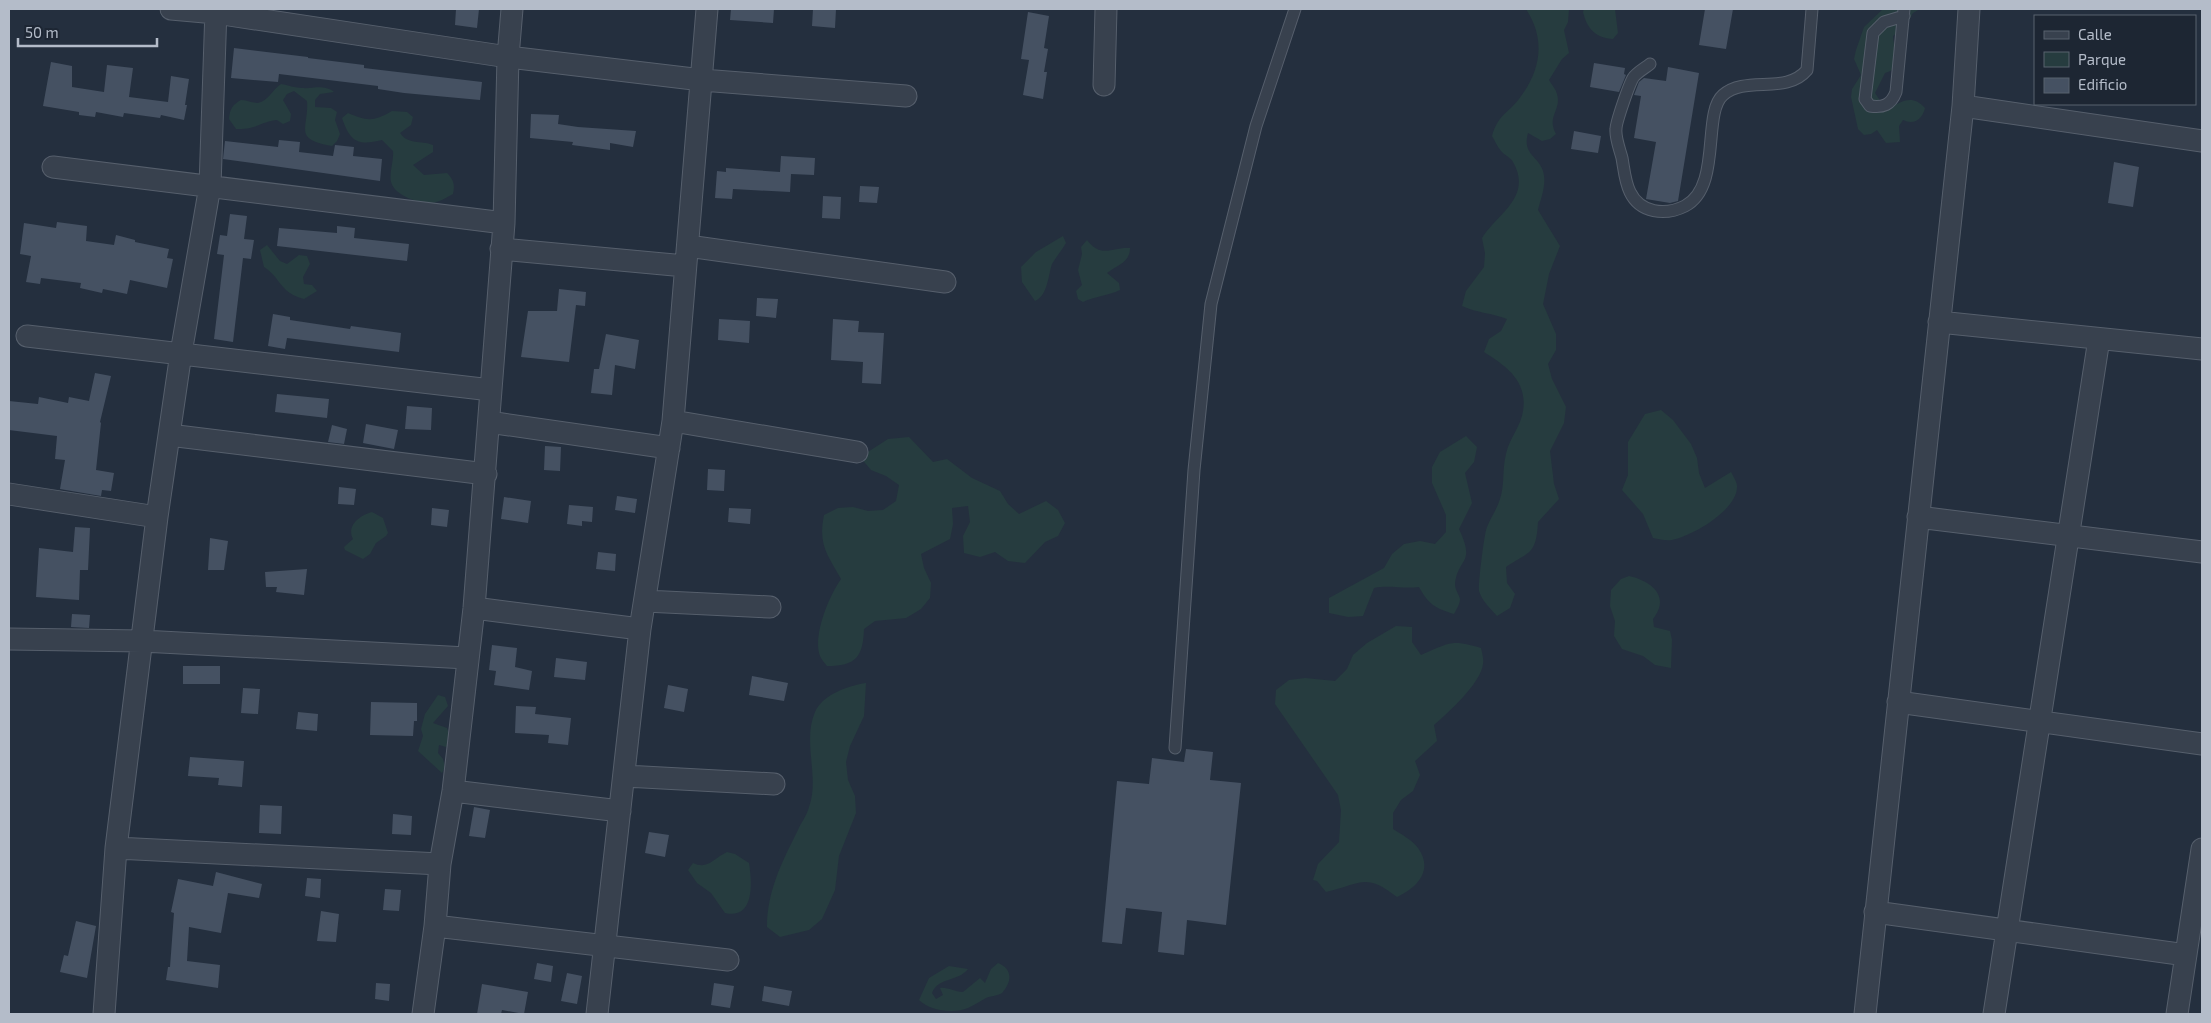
<svg xmlns="http://www.w3.org/2000/svg" width="2211" height="1023" font-family="'Exo 2',sans-serif">
	<rect width="100%" height="100%" fill="#242f3e"/>
	<path fill="#263c3f" d="M1526 9H1569L1568 22 1564 30 1569 53 1562 59 1549 80C1551 84 1556 89 1557 94 1562 110 1546 116 1556 134L1550 139 1542 141 1528 133C1522 155 1538 155 1543 171 1547 184 1541 198 1538 210L1560 246 1549 274 1543 304 1556 334V350L1548 364 1552 379 1566 407 1564 423 1550 451 1554 484 1559 499 1538 522C1536 555 1530 551 1506 567L1507 583 1515 594 1510 608 1497 616C1490 608 1482 601 1479 591 1478 586 1484 534 1487 527 1491 517 1497 509 1500 499 1505 484 1502 469 1506 454 1509 439 1521 426 1523 411 1528 381 1506 366 1484 352L1489 339 1501 331 1507 319C1492 313 1477 313 1462 306L1466 291 1484 267 1485 253 1482 238C1497 214 1533 197 1513 162 1511 158 1506 156 1502 152 1498 148 1495 141 1492 136 1498 115 1507 114 1519 99 1541 70 1546 40 1526 9Z
		M1584 9H1615L1618 33 1613 39C1596 38 1587 29 1583 12Z
		M1883 9H1920L1913 13 1905 27 1893 36C1893 53 1910 64 1885 73L1875 93 1883 105 1890 108C1904 100 1913 95 1925 108 1922 120 1914 125 1903 120L1899 126 1900 142 1886 143 1877 130 1871 134 1864 135 1858 129 1851 97 1852 89 1861 75 1854 59 1856 50 1864 27Z
		M281 84C288 85 295 88 302 88 314 89 323 84 334 92L320 94 315 100V107L331 108 337 112 335 120 340 134 337 141 332 146C292 139 309 129 307 101L294 91 287 94 283 100 291 114 290 121 283 124 277 120C259 122 257 130 236 129L229 119C230 109 232 105 241 100 246 100 253 103 258 103 268 101 273 89 281 84Z
		M392 111 407 112 413 117 411 125 400 133C408 145 421 140 433 145V152L413 165 424 175 447 173C454 180 455 185 453 194 447 197 438 203 431 203 418 203 395 196 391 182 389 172 394 161 393 151L382 140C358 146 350 142 342 118L348 113C367 121 373 122 392 111Z
		M1063 236 1066 243C1062 250 1056 257 1052 264 1048 276 1048 295 1035 301L1022 282 1021 267 1036 252Z
		M1087 240C1102 259 1110 247 1130 248 1130 263 1117 265 1107 273L1119 283 1120 290C1108 296 1095 296 1083 302L1078 299 1076 291 1082 285 1078 270 1082 254 1081 247Z
		M267 245 280 261 287 264 299 255 307 256 310 264 303 277 304 284 312 285 317 291 304 299C280 293 281 278 264 267L260 250Z
		M1661 410 1673 420 1691 444 1697 458 1699 473 1705 488 1731 472C1733 476 1737 482 1737 486 1738 510 1692 536 1672 540 1666 541 1659 539 1653 538L1643 514 1622 490 1628 475V442L1645 414Z
		M1466 436 1477 447 1474 462 1465 473 1472 503 1459 529C1476 565 1458 557 1455 584 1455 590 1459 594 1460 599 1460 604 1456 610 1454 614 1435 608 1429 605 1419 587 1403 589 1389 585 1374 588L1363 616 1348 617 1329 613V598L1384 568 1392 554 1404 544 1420 541 1435 544 1446 532V515L1432 483V467L1440 452Z
		M909 437 933 462 947 459 972 478 1000 491 1008 504 1019 514 1046 501 1058 510 1065 523 1058 536 1045 542 1025 563 1008 561 995 552 980 557 964 553 963 536 970 522 968 506 952 508 953 524 950 539 921 554 924 568 931 583 930 598 921 609 906 618 875 621 864 629C863 657 856 666 827 666 824 662 820 658 819 653 814 633 829 596 841 579 827 554 818 545 824 515L838 508 853 507 868 511 883 510 896 501 899 485 886 476 871 470 860 457 888 439Z
		M372 512 383 518 388 533 386 536 376 543 370 554 363 559 345 550 344 547 353 539C346 526 360 515 372 512Z
		M1629 576C1651 581 1671 596 1653 619L1654 627 1670 631 1672 640 1671 668 1655 665 1643 656 1622 649 1614 636 1615 621 1610 606 1611 590 1621 579Z
		M1396 626 1412 627V642L1421 655C1450 643 1450 639 1481 648 1482 653 1484 659 1483 664 1481 683 1448 713 1434 725L1437 741 1415 761 1420 775 1413 791 1401 800 1393 813V829C1401 834 1412 840 1418 848 1434 870 1417 888 1397 897 1365 872 1361 884 1326 892L1317 881 1313 880 1318 864 1339 842 1341 810 1338 795 1275 704 1276 690 1289 680 1305 678 1335 681 1347 669 1353 655 1367 643Z
		M866 683 864 716 850 746 846 762 848 780 855 796 856 813 839 856 835 890 822 919 809 930 780 937 767 927C767 891 782 862 798 830 801 823 807 815 809 807 820 777 802 742 815 712 823 694 848 686 866 683Z
		M438 695 445 697 448 706 433 723 447 728 452 742 446 747 439 745 438 753 443 759 445 767 442 773 418 751 423 736 421 729 425 714Z
		M727 852 735 854 749 863C752 882 755 920 725 913L711 893 697 883 688 870 693 863C708 870 714 858 727 852Z
		M998 963C1013 969 1012 982 1002 993 997 996 991 996 986 998 980 1001 975 1005 968 1008 954 1014 930 1011 919 1000L929 978 949 966 968 969C958 982 938 977 932 993L936 999 943 995 940 988C948 987 954 992 963 992L980 978 985 983 991 969Z"/>
	<path fill="#455162" d="M456 9H479L477 28 455 25Z
		M731 9H774L773 23 730 20Z
		M813 9H836L835 28 812 26Z
		M1705 9H1733L1726 49 1699 45Z
		M1028 12 1049 16 1044 48 1048 49 1044 72H1047L1043 99 1023 95 1029 60 1021 59Z
		M234 48 308 57V58L364 65V68L482 82 480 100 404 93 378 89V86L279 74 278 82 231 78Z
		M51 62 72 66V87L104 92 107 65 133 68 129 97 168 102 171 76 189 79 185 105H187L184 120 161 115 160 118 124 113 123 117 96 112 95 117 79 115V112L43 106Z
		M1594 63 1625 68 1624 74 1626 75 1619 92 1590 87Z
		M1668 67 1699 73 1678 201 1670 203 1646 199 1656 142 1634 138 1641 96 1634 95 1639 82 1644 78 1666 81Z
		M531 114 559 115 558 124 578 127 636 131 633 147 610 143V150L572 145 573 142 530 138Z
		M1574 131 1601 136 1598 153 1571 149Z
		M279 140 300 142 299 152 333 156 335 145 354 147 353 156 382 159 380 181 223 159 225 141 278 147Z
		M781 156 815 158 814 175 791 174 790 192 733 189 732 199 715 198 717 171 726 172V168L780 172Z
		M2114 162 2139 167 2133 207 2108 203Z
		M860 186 879 187 877 203 859 202Z
		M823 196 841 197 840 219 822 218Z
		M230 214 247 216 244 239 254 240 251 259 243 258 233 342 214 339 224 255 217 254 220 235 227 236Z
		M57 222 87 226 86 241 114 245 116 235 135 240V242L169 249 167 258 173 259 167 288 130 280 127 294 103 289 102 293 80 288 81 283 41 278 40 284 26 282 31 256 20 254 24 223 56 228Z
		M337 226 355 228 354 238 409 244 407 261 277 246 279 228 337 233Z
		M559 289 586 292 585 306 576 305 569 362 521 357 528 311H557Z
		M757 298 778 299 776 318 756 316Z
		M273 314 290 317V320L350 329 351 326 401 333 399 352 287 338 285 349 268 346Z
		M719 319 750 321 749 343 718 340Z
		M833 319 859 321 858 332 884 333 881 384 862 383 863 362 831 360Z
		M606 334 639 340 635 369 615 365 612 395 591 393 594 369H599Z
		M95 373 111 376 100 422 101 423 96 470 114 473 111 491 102 490 101 496 60 489 65 460 55 459 57 436 9 430V401L38 404 39 397 68 403 69 397 89 401Z
		M277 394 329 399 327 418 275 412Z
		M407 406 432 408 431 430 405 429Z
		M366 424 398 430 394 449 363 443Z
		M332 425 347 429 344 444 328 442Z
		M545 446 561 447 560 471 544 470Z
		M708 469 725 470 724 491 707 490Z
		M339 487 356 489 354 505 338 504Z
		M617 496 637 499 635 513 615 510Z
		M504 497 531 501 528 523 501 519Z
		M569 505 593 507 592 522 582 521V526L567 524Z
		M432 508 449 510 447 527 431 525Z
		M729 508 751 509 750 524 728 522Z
		M75 527 90 528 88 570H80L79 600 36 597 39 548 73 552Z
		M210 538 228 541 224 570H208Z
		M598 552 616 554 615 571 596 569Z
		M307 569 304 595 276 592 277 587H266L265 572Z
		M72 614 90 615 89 628 71 627Z
		M492 645 517 648 515 667 532 671 529 690 494 685 496 671 489 670Z
		M556 658 587 662 585 680 554 677Z
		M183 666H220V684H183Z
		M752 676 788 683 784 701 749 695Z
		M668 685 688 689 684 712 664 708Z
		M243 688 260 689 258 714 241 713Z
		M371 702 417 703V721H414L413 736 370 735Z
		M516 706 536 707 535 714 571 718 568 745 548 743 549 735 515 733Z
		M298 712 318 714 317 731 296 729Z
		M1186 749 1213 752 1210 780 1241 783 1226 925 1187 920 1184 955 1158 952 1162 912 1126 908 1122 944 1102 942 1117 781 1149 784 1152 758 1184 762Z
		M190 757 244 761 242 787 218 785 219 778 188 776Z
		M260 805 282 806 281 834 259 833Z
		M474 807 490 810 485 838 469 836Z
		M393 814 412 816 411 835 392 834Z
		M649 832 669 835 665 857 645 853Z
		M216 872 262 884 259 898 228 893 221 933 189 927 187 961 220 965 218 988 166 980 168 967H170L174 913 171 912 178 879 213 886Z
		M307 878 321 879 320 898 305 896Z
		M385 889 401 890 399 911 383 910Z
		M321 911 339 914 336 942 317 941Z
		M76 921 96 926 87 978 60 972 64 955 68 956Z
		M537 963 553 966 551 982 534 979Z
		M567 973 582 976 577 1004 561 1001Z
		M376 983 390 984 389 1001 375 999Z
		M714 983 734 986 730 1008 711 1005Z
		M482 984 528 992 524 1014 502 1010 501 1014H477Z
		M764 986 792 991 789 1006 762 1001Z"/>
	<g fill="none" stroke-linecap="round" stroke-linejoin="round">
		<defs>
			<path id="lane" d="M1904 16 1884 22 1873 33 1865 99 1870 106C1883 108 1891 105 1896 92L1904 9
				M1650 64C1645 68 1636 73 1633 78 1629 85 1616 122 1616 129 1615 138 1620 150 1622 158 1624 169 1625 182 1630 192 1640 213 1665 216 1685 206 1722 187 1702 113 1723 95 1746 75 1786 95 1807 70L1812 9
				M1175 748 1194 470 1211 304 1256 126 1295 9"/>
			<path id="street" d="M171 9 216 13 508 57 702 80 906 96
				M1104 85 1106 9
				M1963 106 2202 141
				M53 167 504 223
				M688 246 945 282
				M501 249 685 266
				M1939 322 2202 349
				M27 336 491 390
				M673 421 857 452
				M489 422 669 448
				M169 435 486 474
				M9 494 157 517
				M1918 517 2202 552
				M645 601 770 607
				M474 608 640 629
				M9 639 142 641 467 658
				M1898 702 2202 744
				M625 776 774 784
				M453 791 620 811
				M116 848 440 864
				M1875 912 2186 955
				M435 926 728 960
				M104 1014 116 848 157 517 181 353 210 186 216 9
				M423 1014 435 926 440 864 453 791 474 608 504 223 508 57 512 9
				M597 1014 640 629 673 421 707 9
				M1865 1014 1963 106 1969 9
				M1994 1014 2099 339
				M2177 1014 2202 849"/>
		</defs>
		<use href="#lane" stroke="#565f6c" stroke-width="13"/>
		<use href="#street" stroke="#565f6c" stroke-width="23"/>
		<use href="#lane" stroke="#38414e" stroke-width="11"/>
		<use href="#street" stroke="#38414e" stroke-width="21"/>
	</g>
	<rect width="2211" height="1023" fill="none" stroke="#b4bcc9" stroke-width="20"/>
	<rect x="2034" y="15" width="162" height="90" fill="#1d2633" stroke="#59626f"/>
	<rect x="2044" y="31" width="25" height="8" fill="#38414e" stroke="#59626f"/>
	<text x="2078" y="40" font-size="15" fill="#b4bcc9">Calle</text>
	<rect x="2044" y="52" width="25" height="15" fill="#263c3f" stroke="#59626f"/>
	<text x="2078" y="65" font-size="15" fill="#b4bcc9">Parque</text>
	<rect x="2044" y="78" width="25" height="15" fill="#455162" stroke="#59626f"/>
	<text x="2078" y="90" font-size="15" fill="#b4bcc9">Edificio</text>
	<path d="M18 38v8h139v-8" fill="none" stroke="#b4bcc9" stroke-width="2.5"/>
	<text x="25" y="38" font-size="15" fill="#b4bcc9" stroke="#1d2633" stroke-width="4" paint-order="stroke">50 m</text>
</svg>
